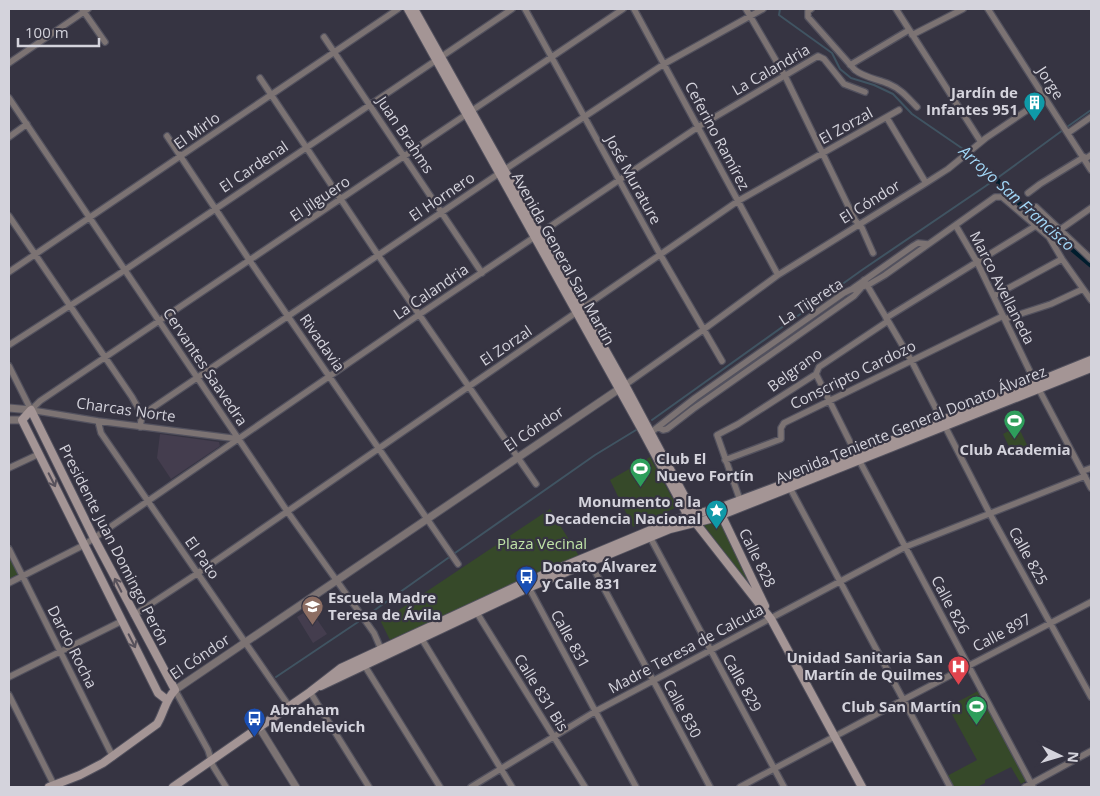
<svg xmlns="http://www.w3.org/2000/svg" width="1100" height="796" font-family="'Open Sans',sans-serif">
	<rect width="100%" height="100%" fill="#363442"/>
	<path fill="#443d4e" d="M160 434 219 442 220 446 171 479 157 458Z
		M310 609 327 634 313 643 297 617Z"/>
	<path fill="#364929" d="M1018 426 1028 447 1013 455 1003 434Z
		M650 457 676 505 675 508 633 527 610 480Z
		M550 509 579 556 491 594 390 640 381 622Z
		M721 520 753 586H750L703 524Z
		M9 557 18 574 9 579Z
		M978 691 1026 781 1021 784 1011 767 985 780V783L977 787H953L947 776 977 760 948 707Z"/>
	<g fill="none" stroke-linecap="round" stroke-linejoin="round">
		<path stroke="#405462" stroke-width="2" d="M780 9 779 15 832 53 840 69 851 78 874 85 893 94 912 114 966 151
			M1067 127 1091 110
			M970 154 995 178
			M652 420 862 270 996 179 1063 130
			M455 553 595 455 636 430
			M365 617 448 558
			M276 677 358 622"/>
		<path stroke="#001d2d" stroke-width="5.5" d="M996 179 1010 196 1091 265"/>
		<defs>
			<path id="minor" d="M82 9 105 42
				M525 9 661 256 722 361
				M634 9 778 275
				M746 9 785 76 855 220 862 228 873 253
				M811 9 808 11V17L855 70C865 78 878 79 889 84 901 89 908 98 917 107
				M896 9 981 142
				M988 9 1091 170
				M912 35 963 9
				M324 37 482 273
				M9 63 88 9
				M850 65 909 30
				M260 78 378 255 536 484
				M9 98 287 511 374 633 381 649
				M887 118 926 183
				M1068 133 1091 117
				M167 136 250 261 458 564
				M9 137 27 124
				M1085 159 1091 155
				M1028 193 1040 184 1084 157
				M1036 207 1091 259
				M9 216 132 397 142 415 140 427
				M956 226 977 262 1035 382 1091 488
				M1061 229 1091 208
				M9 272 398 9
				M864 280 911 360 990 514 1091 697
				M852 289 913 246 918 243 928 244
				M994 296 1062 259
				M886 318 1037 225
				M1005 319 1051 304 1083 289
				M9 345 116 276 512 9
				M9 366 31 410
				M816 374 859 460 1033 787
				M625 385 703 330 778 275 926 183 948 169 986 138 1045 98
				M31 410 40 401 623 9
				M31 410 98 421 239 439
				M142 415 504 170 664 64 763 9
				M98 421 101 433 289 706
				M658 427 663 430 667 429 693 409 854 296 862 287
				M649 434 695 398 844 293 850 290 868 285 885 275 995 197H1002L1049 237 1062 259 1091 300
				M725 460 781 439V428L784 423 1003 316
				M9 468 39 454
				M1083 471 1091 468
				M790 488 950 787
				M740 500 717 435 738 424 816 374 819 367 888 321
				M650 537 784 787
				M9 549 113 757
				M590 562 710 787
				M9 583 84 545 420 314 698 127 818 56 824 59 844 84 865 92
				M527 584 636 787
				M477 613 585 787
				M134 615 198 573 738 201 899 110
				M420 636 512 787
				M363 663 440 787
				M9 677 122 621
				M175 690 208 750 213 766 226 787
				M310 692 369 787
				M9 695 54 785
				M471 787 596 711 905 547 1085 476
				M740 787 903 700 1091 602
				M1025 787 1091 751"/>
			<path id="tertiary" d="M9 408 31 410
				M9 420H22
				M175 690 622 387
				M259 727 296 787"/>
			<path id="secondary" d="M408 9 642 430 688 516 695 522 771 619 862 787
				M414 9 625 385 694 514V517
				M720 512 765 606
				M321 686 528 588 670 529 714 518 1091 368
				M49 787 80 775 103 763 157 724C164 713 165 700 175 690L94 538 31 410 22 420 158 693 167 700
				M173 787 310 692 341 668 526 582 677 519 719 508 786 483 1091 360"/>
		</defs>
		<use href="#minor" stroke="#52515e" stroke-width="8"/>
		<use href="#tertiary" stroke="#52515e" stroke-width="9"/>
		<use href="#secondary" stroke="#52515e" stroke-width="10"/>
		<use href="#minor" stroke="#7c7373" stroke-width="5.5"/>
		<use href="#tertiary" stroke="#7c7373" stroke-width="7"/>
		<use href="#secondary" stroke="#a49595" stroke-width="8"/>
	</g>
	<defs><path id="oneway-shaft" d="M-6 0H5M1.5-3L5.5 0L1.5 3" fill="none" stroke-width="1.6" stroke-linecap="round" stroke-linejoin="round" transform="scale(1.25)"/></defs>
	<g stroke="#57515b">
		<use href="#oneway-shaft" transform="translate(52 480) rotate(63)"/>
		<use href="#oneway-shaft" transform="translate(118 585) rotate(-117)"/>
		<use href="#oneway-shaft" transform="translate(132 641) rotate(63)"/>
	</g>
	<defs>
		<symbol id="building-pin" viewBox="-11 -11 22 30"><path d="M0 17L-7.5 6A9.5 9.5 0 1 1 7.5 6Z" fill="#0f9aa8" stroke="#363442"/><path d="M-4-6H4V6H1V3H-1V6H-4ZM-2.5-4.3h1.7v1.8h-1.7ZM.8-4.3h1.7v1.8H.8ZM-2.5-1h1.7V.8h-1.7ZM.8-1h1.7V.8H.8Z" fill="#fff"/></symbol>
		<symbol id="stadium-pin" viewBox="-11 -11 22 30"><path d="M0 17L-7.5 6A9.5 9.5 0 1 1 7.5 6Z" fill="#2e9e5b" stroke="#363442"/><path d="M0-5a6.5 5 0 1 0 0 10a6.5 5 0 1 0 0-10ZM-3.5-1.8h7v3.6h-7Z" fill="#fff"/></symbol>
		<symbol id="sight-pin" viewBox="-11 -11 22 30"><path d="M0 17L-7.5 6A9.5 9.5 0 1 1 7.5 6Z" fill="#0f9aa8" stroke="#363442"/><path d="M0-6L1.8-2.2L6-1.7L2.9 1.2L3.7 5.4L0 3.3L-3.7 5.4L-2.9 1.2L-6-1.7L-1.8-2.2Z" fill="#fff"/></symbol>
		<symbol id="bus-pin" viewBox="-11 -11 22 30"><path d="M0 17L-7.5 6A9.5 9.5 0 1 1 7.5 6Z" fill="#1a4fb4" stroke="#363442"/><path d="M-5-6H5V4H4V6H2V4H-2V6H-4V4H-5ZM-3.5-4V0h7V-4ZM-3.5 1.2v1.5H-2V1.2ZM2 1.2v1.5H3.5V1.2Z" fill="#fff"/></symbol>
		<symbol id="school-pin" viewBox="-11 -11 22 30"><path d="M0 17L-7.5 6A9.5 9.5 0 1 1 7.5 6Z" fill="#8d6e63" stroke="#363442"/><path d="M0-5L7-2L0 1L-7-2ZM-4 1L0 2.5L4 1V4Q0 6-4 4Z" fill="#fff"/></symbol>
		<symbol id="hospital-pin" viewBox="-11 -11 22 30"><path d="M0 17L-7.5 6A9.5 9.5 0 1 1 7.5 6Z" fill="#e0444e" stroke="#363442"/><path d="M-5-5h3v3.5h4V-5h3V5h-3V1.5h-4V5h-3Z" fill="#fff"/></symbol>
	</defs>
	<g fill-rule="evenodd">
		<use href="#building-pin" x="1022" y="90" width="25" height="34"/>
		<use href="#stadium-pin" x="1002" y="408" width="25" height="34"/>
		<use href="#stadium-pin" x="628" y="456" width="25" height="34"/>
		<use href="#sight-pin" x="704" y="498" width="25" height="34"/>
		<use href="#bus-pin" x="514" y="564" width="25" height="34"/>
		<use href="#school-pin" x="300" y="594" width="25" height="34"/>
		<use href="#hospital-pin" x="946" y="654" width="25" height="34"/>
		<use href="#stadium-pin" x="964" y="694" width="25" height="34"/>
		<use href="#bus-pin" x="242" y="706" width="25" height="34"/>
	</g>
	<g text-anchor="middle" stroke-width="4.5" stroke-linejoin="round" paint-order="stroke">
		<g font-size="15" fill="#d4d3dc" stroke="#363442">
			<text transform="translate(771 70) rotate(-30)" y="5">La Calandria</text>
			<text transform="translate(1050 83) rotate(57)" y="5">Jorge</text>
			<text transform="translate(846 126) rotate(-29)" y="5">El Zorzal</text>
			<text transform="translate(197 131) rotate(-35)" y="5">El Mirlo</text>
			<text transform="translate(405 135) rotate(56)" y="5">Juan Brahms</text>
			<text transform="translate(717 136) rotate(62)" y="5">Ceferino Ramírez</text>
			<text transform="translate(254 167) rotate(-34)" y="5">El Cardenal</text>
			<text transform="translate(633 180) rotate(61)" y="5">José Murature</text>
			<text transform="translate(442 197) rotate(-34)" y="5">El Hornero</text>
			<text transform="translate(320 199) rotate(-34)" y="5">El Jilguero</text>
			<text transform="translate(870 202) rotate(-32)" y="5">El Cóndor</text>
			<text transform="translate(563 259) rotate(61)" y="5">Avenida General San Martín</text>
			<text transform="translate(1002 288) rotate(63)" y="5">Marco Avellaneda</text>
			<text transform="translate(431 292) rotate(-34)" y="5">La Calandria</text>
			<text transform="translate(811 302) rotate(-33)" y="5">La Tijereta</text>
			<text transform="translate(322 343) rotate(55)" y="5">Rivadavia</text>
			<text transform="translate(506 346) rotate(-34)" y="5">El Zorzal</text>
			<text transform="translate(205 367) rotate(56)" y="5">Cervantes Saavedra</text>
			<text transform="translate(795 370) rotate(-36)" y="5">Belgrano</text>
			<text transform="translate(853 375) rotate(-26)" y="5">Conscripto Cardozo</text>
			<text transform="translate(126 410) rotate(8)" y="5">Charcas Norte</text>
			<text transform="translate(911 425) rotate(-22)" y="5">Avenida Teniente General Donato Álvarez</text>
			<text transform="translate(534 429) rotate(-34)" y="5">El Cóndor</text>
			<text transform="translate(114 545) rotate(63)" y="5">Presidente Juan Domingo Perón</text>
			<text transform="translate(1028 556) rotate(61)" y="5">Calle 825</text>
			<text transform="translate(202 558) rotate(55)" y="5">El Pato</text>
			<text transform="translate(757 558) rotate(64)" y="5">Calle 828</text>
			<text transform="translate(950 605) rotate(62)" y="5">Calle 826</text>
			<text transform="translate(1002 633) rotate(-28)" y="5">Calle 897</text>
			<text transform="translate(570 639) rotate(61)" y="5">Calle 831</text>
			<text transform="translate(72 647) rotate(63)" y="5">Dardo Rocha</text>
			<text transform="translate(686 649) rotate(-28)" y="5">Madre Teresa de Calcuta</text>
			<text transform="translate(200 657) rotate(-34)" y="5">El Cóndor</text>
			<text transform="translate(742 683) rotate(61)" y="5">Calle 829</text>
			<text transform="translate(541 693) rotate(58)" y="5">Calle 831 Bis</text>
			<text transform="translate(682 709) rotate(62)" y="5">Calle 830</text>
		</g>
		<g font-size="15" font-weight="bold" fill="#d4d3dc" stroke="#363442" text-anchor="end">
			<text x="1018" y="98">Jardín de<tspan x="1018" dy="17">Infantes 951</tspan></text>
			<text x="1015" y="455" text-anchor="middle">Club Academia</text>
			<text x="656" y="464" text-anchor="start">Club El<tspan x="656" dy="17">Nuevo Fortín</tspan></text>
			<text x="701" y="507">Monumento a la<tspan x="701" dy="17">Decadencia Nacional</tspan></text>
			<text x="542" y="572" text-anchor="start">Donato Álvarez<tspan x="542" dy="17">y Calle 831</tspan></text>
			<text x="328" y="603" text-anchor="start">Escuela Madre<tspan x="328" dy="17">Teresa de Ávila</tspan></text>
			<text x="943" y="663">Unidad Sanitaria San<tspan x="943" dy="17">Martín de Quilmes</tspan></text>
			<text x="961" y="712">Club San Martín</text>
			<text x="270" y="715" text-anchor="start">Abraham<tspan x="270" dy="17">Mendelevich</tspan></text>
		</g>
		<g font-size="15" fill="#bfe3a7" stroke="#363442">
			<text x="542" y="549">Plaza Vecinal</text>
		</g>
		<g font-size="16" font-style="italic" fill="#a2d7f7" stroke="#363442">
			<text transform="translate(1017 198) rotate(42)" y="6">Arroyo San Francisco</text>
		</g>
	</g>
	<rect width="1100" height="796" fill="none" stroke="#d4d3dc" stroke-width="20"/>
	<g transform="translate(1060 756) rotate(95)" stroke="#363442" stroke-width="4" paint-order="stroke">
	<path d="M0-4L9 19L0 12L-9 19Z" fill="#d4d3dc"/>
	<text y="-8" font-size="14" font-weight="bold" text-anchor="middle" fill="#d4d3dc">N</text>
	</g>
	<path d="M18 38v8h81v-8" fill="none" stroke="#d4d3dc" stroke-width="2.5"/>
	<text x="25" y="38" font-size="15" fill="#d4d3dc" stroke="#363442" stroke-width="4" paint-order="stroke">100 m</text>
</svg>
